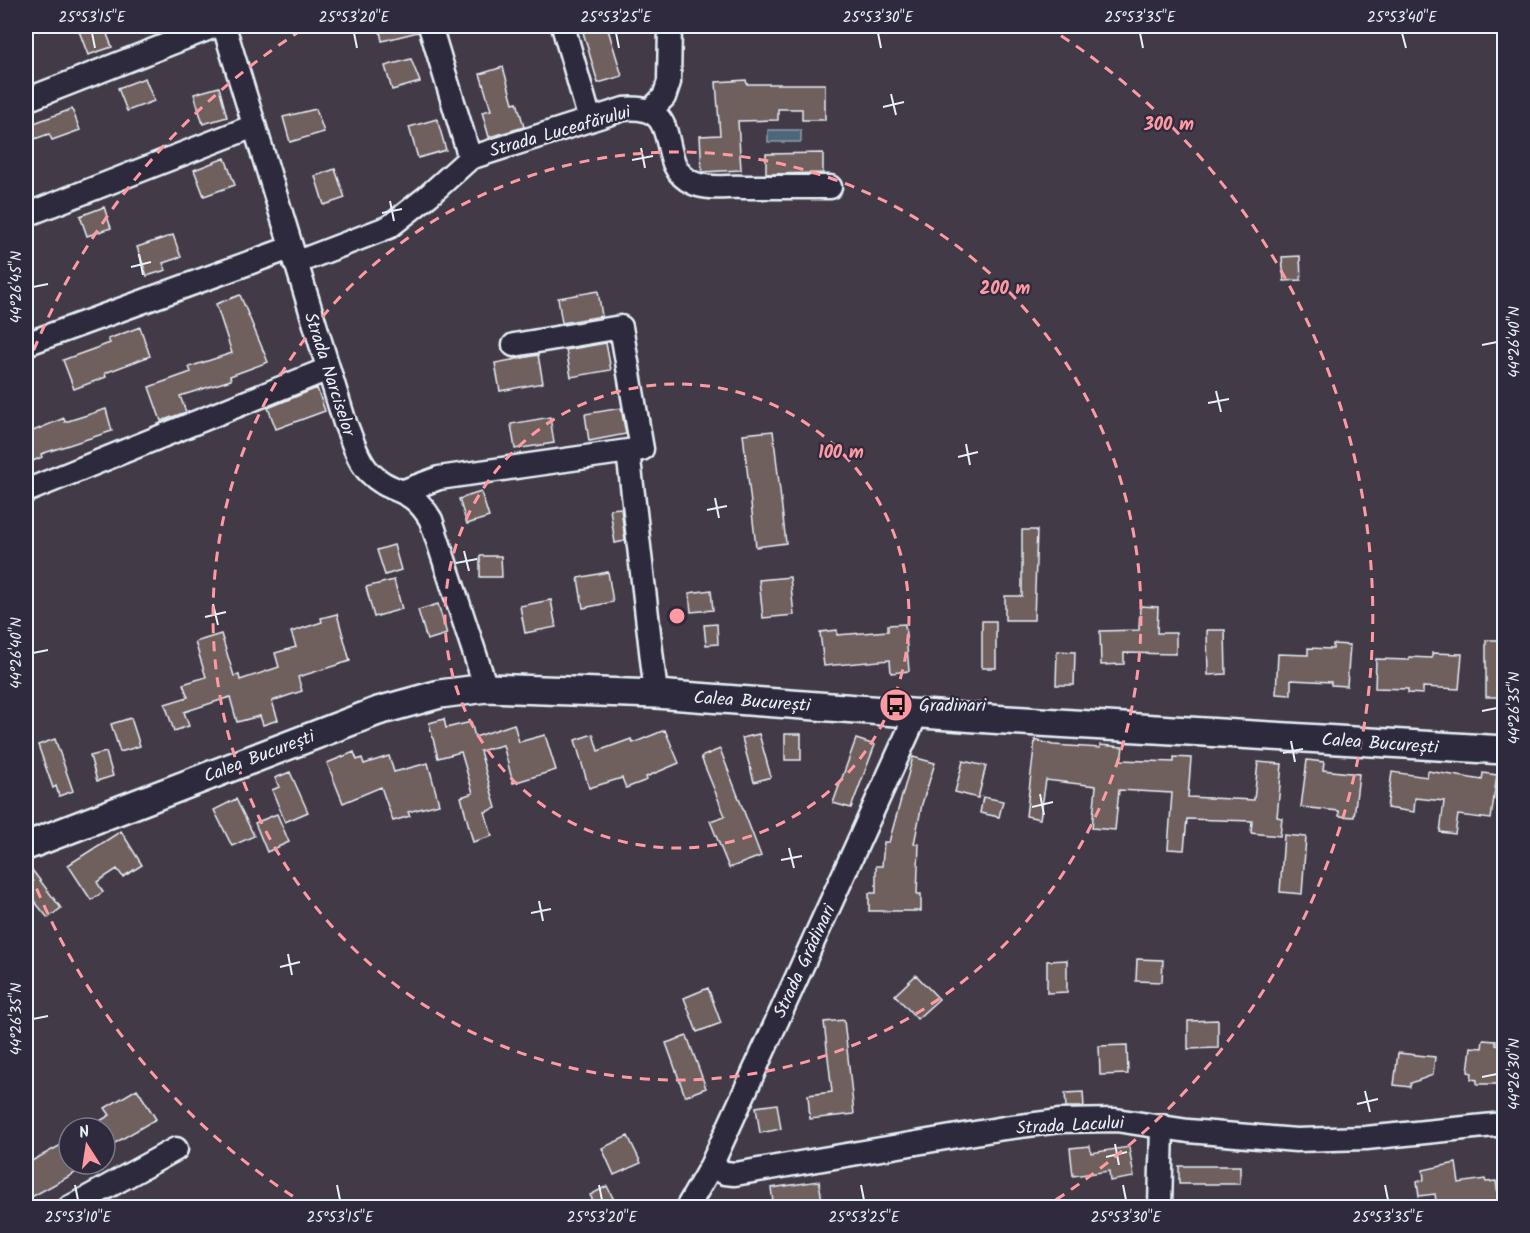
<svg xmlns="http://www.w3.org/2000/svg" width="1530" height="1233" font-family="Kalam,sans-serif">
	<rect width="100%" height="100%" fill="#423a47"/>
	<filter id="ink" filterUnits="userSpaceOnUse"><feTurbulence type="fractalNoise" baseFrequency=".0167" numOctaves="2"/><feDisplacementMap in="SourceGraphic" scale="12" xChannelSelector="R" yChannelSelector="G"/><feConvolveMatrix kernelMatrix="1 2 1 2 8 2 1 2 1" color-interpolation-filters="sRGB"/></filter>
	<g filter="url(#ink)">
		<path fill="#4e6678" stroke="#8c9eab" stroke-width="1.5" d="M768 130H801V142H768Z"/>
		<path fill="#6f605d" stroke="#e8f1f8" stroke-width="1.5" d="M94 26H104L112 47 88 55 79 31Z
			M379 26H417L418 32 382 41Z
			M607 26 622 76 598 83 583 32Z
			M411 59 420 82 392 90 385 66Z
			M503 67 513 103 517 102 524 127 489 137 482 112 491 110 480 74Z
			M145 78 154 101 127 111 118 88Z
			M746 80 747 84H825V120H802V109H778V120L738 121 741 170 702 172 700 136 720 135 716 82Z
			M219 87 227 117 203 124 194 94Z
			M72 109 80 130 52 140 49 134 26 142V126Z
			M316 109 324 132 290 142 283 117Z
			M437 119 446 150 418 158 409 127Z
			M823 153V173L766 174V154Z
			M225 158 235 185 204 196 194 170Z
			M335 169 345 198 324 205 315 176Z
			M104 207 111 228 87 236 80 216Z
			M173 235 181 257 163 263 166 270 147 276 137 247Z
			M1300 256 1301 280 1284 281 1282 257Z
			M598 291 602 316 562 323 558 298Z
			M240 295 268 362 230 376 231 380 180 396 186 412 161 421 149 387 191 372 189 367 232 353 216 304Z
			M140 327 150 356 105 373 106 377 74 389 63 360 110 343 108 339Z
			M606 343 611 370 571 377 566 350Z
			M538 355 543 383 500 391 495 363Z
			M317 388 325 411 276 429 268 408Z
			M621 408 626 434 589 441 585 414Z
			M106 409 112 431 41 454 42 457 26 464V434L64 418 65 422Z
			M550 417 554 443 515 449 511 424Z
			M773 431 786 543 756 547 743 434Z
			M481 492 489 517 467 524 459 499Z
			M621 508 625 541 615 543 610 509Z
			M1022 530H1037L1034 620H1005V596H1022Z
			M394 545 401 570 385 575 377 550Z
			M480 556H501L502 577H480Z
			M608 572 613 602 583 608 578 578Z
			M790 577 794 615 763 618 759 580Z
			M394 580 402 609 374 617 366 587Z
			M711 590 713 610 691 612 689 593Z
			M551 600 556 627 525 633 520 606Z
			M438 604 447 634 427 640 418 610Z
			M1140 606 1158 607 1157 633H1176V654L1124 653V664L1101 665 1100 631 1139 630Z
			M337 614 350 661 298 677 302 691 272 701 278 720 263 725 260 716 237 722 230 697 184 712 189 726 174 731 165 704 188 697 183 684 206 677 195 642 221 634 234 676 239 675 240 680 279 667 275 653 296 647 291 632 322 622 321 618Z
			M982 621H996V668H982Z
			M717 624 718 644 706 645 704 625Z
			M905 624 909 671 891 673 890 660 824 666 820 632 837 630V635L888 631V625Z
			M1207 630H1225L1226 674 1208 675Z
			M1486 640H1504V679H1501V697H1486Z
			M1333 644 1350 645 1347 686 1331 685V682L1291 680V695L1276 694 1278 654 1308 655V648L1333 649Z
			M1057 651 1075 652 1074 685H1056Z
			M1432 653 1462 654 1459 689 1423 687V694L1408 693V689L1375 688 1376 659 1409 660V657L1432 658Z
			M131 718 140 746 120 752 111 724Z
			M444 719 446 728 471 722 475 737 514 724 519 742 545 735 556 770 513 783 503 745 480 751 496 808 485 812 492 836 473 842 461 797 473 793 461 752 438 758 429 723Z
			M665 730 679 763 646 777 647 780 626 788 622 778 589 788 575 740 593 734 598 751 631 739 633 743Z
			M759 734 771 777 754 782 742 738Z
			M785 734H801V760H785Z
			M55 739 73 791 59 796 56 786 53 788 38 745Z
			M856 739 875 745 851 808 833 803Z
			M1035 740 1053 745 1100 748V745L1123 747 1121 760 1174 762V757L1191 758 1188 797 1254 800 1258 762 1282 764 1277 817 1282 818 1280 836 1251 833 1252 821 1187 819 1184 850 1168 849 1172 793 1119 790 1115 830 1092 828 1096 786 1046 780 1040 819 1026 816Z
			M720 749 761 856 729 868 710 821 725 816 701 757Z
			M106 752 113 776 97 781 90 756Z
			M354 752 357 760 362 758 364 764 389 756 394 772 428 763 439 804 408 812 410 816 393 821 381 787 343 803 327 763Z
			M913 757 935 763 922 804 914 844H919L917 894H921V911H869V893H876V866H882L884 842H889Z
			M1307 760 1324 762 1323 770 1359 774 1354 817 1339 816V811L1301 807Z
			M963 761 986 766 978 798 955 792Z
			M1428 771 1482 780 1483 773 1497 775 1491 819 1458 815 1455 834 1440 832 1444 801 1415 798 1414 812 1387 808 1392 772 1427 777Z
			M290 772 308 812 285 822 272 790 279 787 275 778Z
			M983 797 1003 801 999 817 980 813Z
			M236 799 254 836 232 846 214 810Z
			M277 814 289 842 267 852 255 823Z
			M121 831 142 865 123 877 117 869 97 882 103 892 91 900 68 865Z
			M1284 835 1306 837 1302 894 1280 892Z
			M26 862 61 908 48 918 26 891Z
			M1137 959 1163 960 1162 982 1136 981Z
			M1067 960V992L1047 993V961Z
			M916 975 939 999 917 1019 895 995Z
			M708 988 721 1023 697 1032 684 998Z
			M844 1020 854 1114 810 1119 808 1095 832 1092 824 1022Z
			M1218 1020V1048L1188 1049V1021Z
			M687 1036 706 1088 685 1096 666 1043Z
			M1483 1040 1496 1041V1045L1504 1046V1084H1477V1080L1471 1079 1472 1073 1468 1072 1471 1047 1482 1048Z
			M1127 1045 1128 1074 1100 1075 1099 1046Z
			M1398 1053 1435 1057 1433 1075 1411 1083 1410 1087 1394 1085Z
			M137 1089 156 1119 105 1149V1128H88L110 1115 105 1108Z
			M1083 1092 1084 1107H1066L1065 1093Z
			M777 1104 781 1129 760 1133 756 1107Z
			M628 1136 641 1163 614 1175 602 1148Z
			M61 1145 69 1164H72L77 1172 26 1200V1164Z
			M1090 1146 1091 1153 1129 1147 1134 1177 1110 1181 1109 1171 1073 1176 1070 1148Z
			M1456 1163 1459 1183 1485 1179 1486 1182 1496 1181 1500 1208H1437L1435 1194 1419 1196 1417 1181 1424 1180 1423 1170Z
			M1179 1166H1240V1184H1179Z
			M819 1181 823 1208H774L771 1188Z
			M607 1186 618 1208H597L590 1195Z"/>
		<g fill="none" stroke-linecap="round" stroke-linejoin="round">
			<defs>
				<path id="minor" d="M224 26 345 423C352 438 357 461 370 473 393 496 410 484 431 520L486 688
					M430 26 470 158
					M563 26 590 120
					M26 100 215 26
					M650 111 664 97 669 82 670 26
					M26 215 254 126
					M295 263 389 227 428 196 470 158 624 109C688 103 652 165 693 183 708 190 727 186 743 187 772 187 801 187 830 187
					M26 344 290 248
					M628 451 656 694
					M26 491 328 369
					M404 491 439 478 642 449 621 327 514 345
					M711 1166 725 1173 735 1174 1004 1128 1060 1121 1116 1120 1188 1131 1296 1140 1366 1138 1504 1124
					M69 1208 176 1149
					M687 1208 711 1166 917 713
					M1160 1208 1162 1126"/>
				<path id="major" d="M26 846 378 711 440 694 486 688 656 694 990 719 1504 750"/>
			</defs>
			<use href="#minor" stroke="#e8f1f8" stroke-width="27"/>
			<use href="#major" stroke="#e8f1f8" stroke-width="32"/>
			<use href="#minor" stroke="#2f2a3d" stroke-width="22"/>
			<use href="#major" stroke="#2f2a3d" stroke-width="27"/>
		</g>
	</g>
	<path fill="none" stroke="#e8f1f8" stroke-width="2" d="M92 33 95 48M354 33 357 48M616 33 619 48M878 33 881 48M1140 33 1143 48M1402 33 1406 48M891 94 896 115M883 107 904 102M641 148 645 168M632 160 653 156M390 201 394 221M382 213 402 209M139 254 143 275M131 267 151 262M33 287 48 284M1482 345 1497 342M1216 391 1221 412M1208 403 1229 399M966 444 970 465M958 457 978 452M715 498 719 518M707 510 727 506M464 551 469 571M456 563 477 559M213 604 218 625M205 617 226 612M33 653 48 650M1482 711 1497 708M1291 741 1295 762M1283 753 1303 749M1040 794 1044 815M1032 807 1053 802M789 848 794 868M781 860 802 856M539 901 543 921M531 913 551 909M288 954 292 975M280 967 300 962M33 1019 48 1016M1482 1077 1497 1074M1365 1091 1370 1112M1357 1104 1378 1099M1115 1144 1119 1165M1106 1157 1127 1152M75 1185 78 1200M337 1185 340 1200M599 1185 602 1200M861 1185 864 1200M1123 1185 1126 1200M1385 1185 1388 1200"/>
	<g fill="none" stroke="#ff9aa2" stroke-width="3" stroke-dasharray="10 8">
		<circle cx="677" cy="616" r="232"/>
		<circle cx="677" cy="616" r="464"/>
		<path d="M308 1206A696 696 0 0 1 27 865M27 367A696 696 0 0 1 308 26M1046 26A696 696 0 0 1 1046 1206"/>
	</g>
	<defs>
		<symbol id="bus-disc" viewBox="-11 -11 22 22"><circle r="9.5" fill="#ff9aa2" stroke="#2f2a3d"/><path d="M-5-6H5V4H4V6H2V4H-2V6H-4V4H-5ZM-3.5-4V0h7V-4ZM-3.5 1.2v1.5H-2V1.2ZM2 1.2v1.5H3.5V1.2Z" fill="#111"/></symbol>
	</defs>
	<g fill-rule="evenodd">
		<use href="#bus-disc" x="877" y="686" width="38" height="38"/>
	</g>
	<g text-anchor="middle" stroke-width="4.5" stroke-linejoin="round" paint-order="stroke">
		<g font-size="18" fill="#e8f1f8" stroke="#2f2a3d">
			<text transform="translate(560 131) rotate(-16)" y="6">Strada Luceafărului</text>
			<text transform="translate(330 374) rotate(72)" y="6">Strada Narciselor</text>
			<text transform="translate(752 701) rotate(4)" y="6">Calea București</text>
			<text transform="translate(1380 743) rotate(4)" y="6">Calea București</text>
			<text transform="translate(259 756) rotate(-21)" y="6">Calea București</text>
			<text transform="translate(804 961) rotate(-65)" y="6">Strada Grădinari</text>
			<text transform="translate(1070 1125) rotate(-3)" y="6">Strada Lacului</text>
		</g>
		<g font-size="18" fill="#e8f1f8" stroke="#2f2a3d" text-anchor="start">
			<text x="919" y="711">Gradinari</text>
		</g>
	</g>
	<circle cx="677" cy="616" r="9" fill="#ff9aa2" stroke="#2f2a3d" stroke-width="3"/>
	<g font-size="18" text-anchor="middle" font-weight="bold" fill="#ff9aa2" stroke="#2f2a3d" stroke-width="4.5" stroke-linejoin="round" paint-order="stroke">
		<text x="1169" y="130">300 m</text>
		<text x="1005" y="294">200 m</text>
		<text x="841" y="458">100 m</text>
	</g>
	<rect width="1530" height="1233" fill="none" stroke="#2f2a3d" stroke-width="66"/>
	<g transform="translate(87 1146) rotate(348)"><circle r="28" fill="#2f2a3d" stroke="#797a88" stroke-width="1.5"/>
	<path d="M0-4.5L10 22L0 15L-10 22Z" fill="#ff9aa2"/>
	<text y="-9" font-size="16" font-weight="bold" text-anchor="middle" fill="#e8f1f8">N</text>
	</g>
	<rect x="33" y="33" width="1464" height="1167" fill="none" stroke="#e8f1f8" stroke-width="2"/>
	<g font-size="15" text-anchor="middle" fill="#e8f1f8">
		<text x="92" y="22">25°53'15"E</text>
		<text x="354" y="22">25°53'20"E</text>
		<text x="616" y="22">25°53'25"E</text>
		<text x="878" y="22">25°53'30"E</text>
		<text x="1140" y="22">25°53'35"E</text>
		<text x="1402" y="22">25°53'40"E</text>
		<text transform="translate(16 287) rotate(-90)" y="5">44°26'45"N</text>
		<text transform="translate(1514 342) rotate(-90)" y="5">44°26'40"N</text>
		<text transform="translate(16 653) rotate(-90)" y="5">44°26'40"N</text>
		<text transform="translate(1514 708) rotate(-90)" y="5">44°26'35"N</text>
		<text transform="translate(16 1019) rotate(-90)" y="5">44°26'35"N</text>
		<text transform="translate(1514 1074) rotate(-90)" y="5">44°26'30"N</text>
		<text x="78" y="1222">25°53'10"E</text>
		<text x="340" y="1222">25°53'15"E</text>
		<text x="602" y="1222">25°53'20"E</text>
		<text x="864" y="1222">25°53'25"E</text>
		<text x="1126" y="1222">25°53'30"E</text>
		<text x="1388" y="1222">25°53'35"E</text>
	</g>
</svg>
